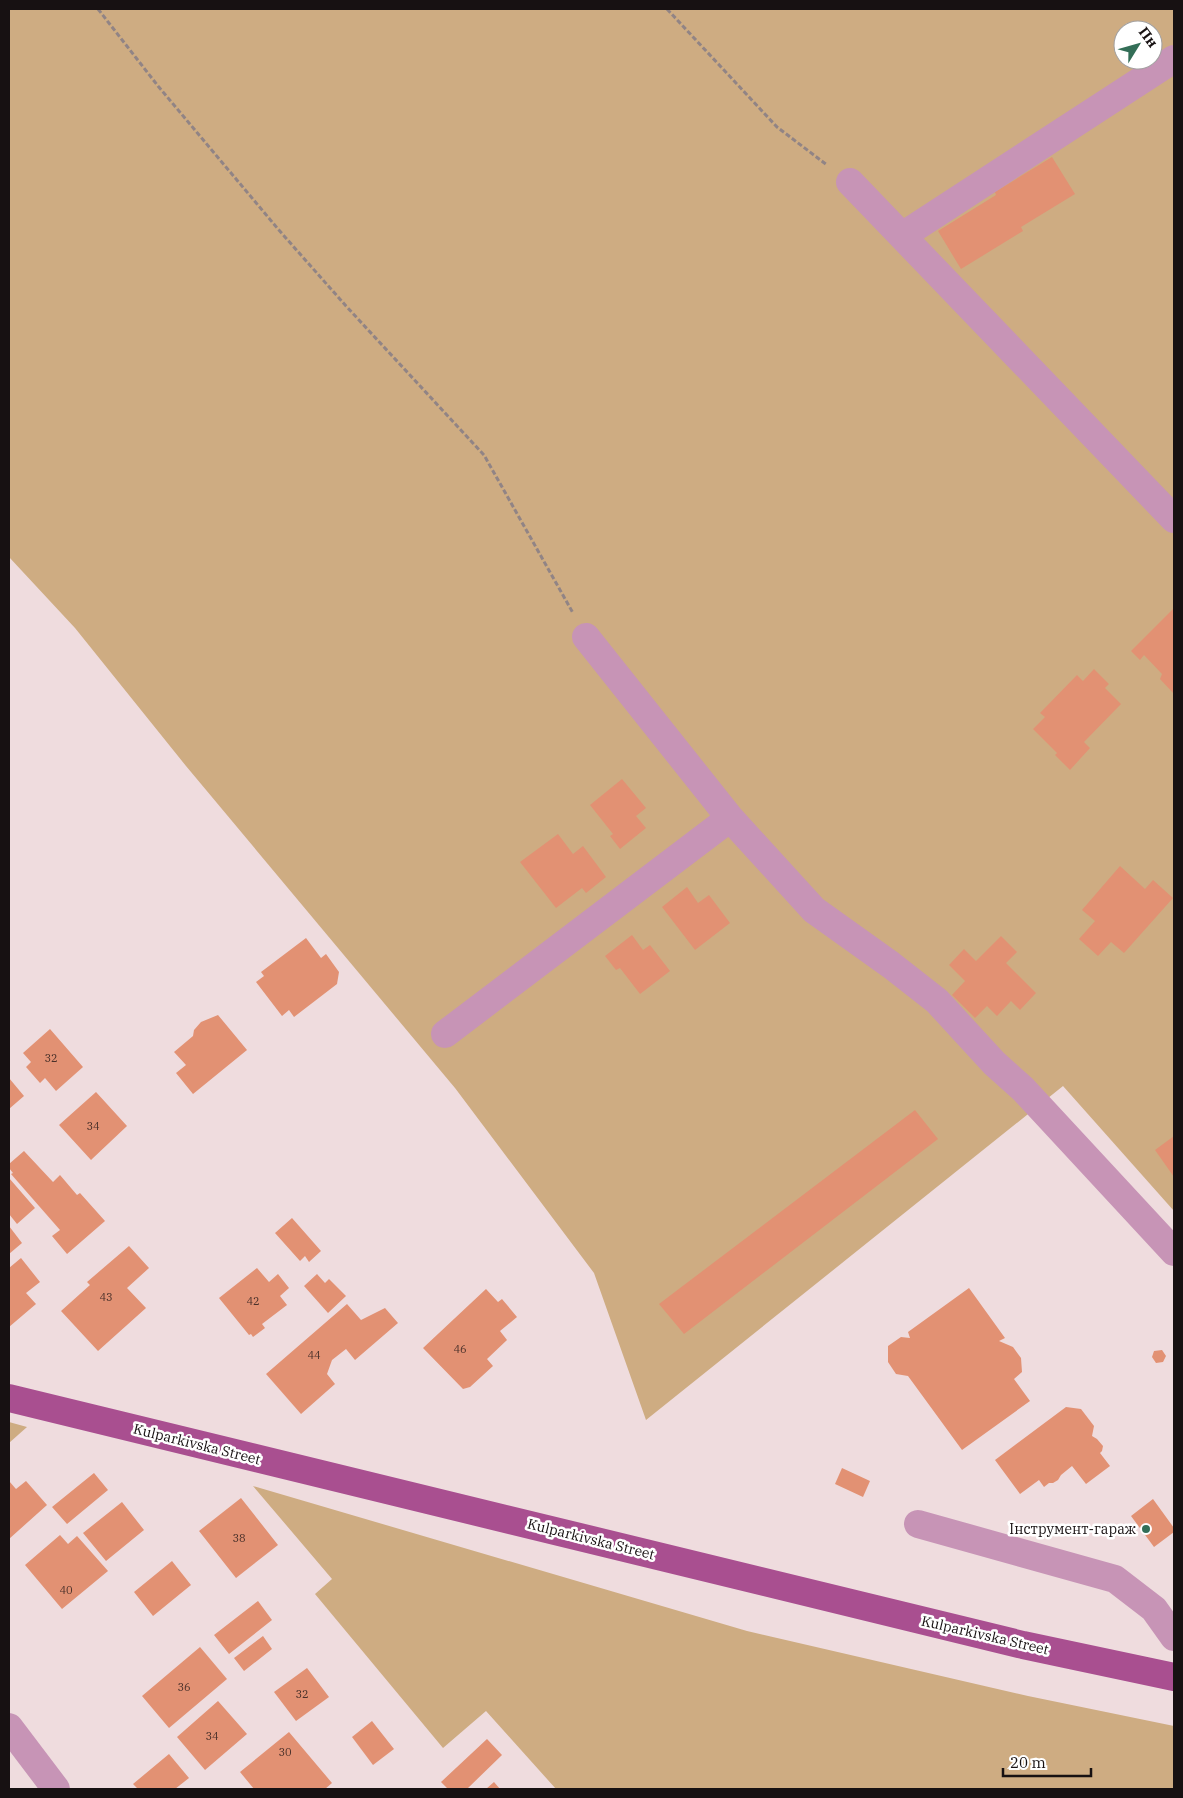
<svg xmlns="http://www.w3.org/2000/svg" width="1183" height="1798" font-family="'IBM Plex Serif',serif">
	<rect width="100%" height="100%" fill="#efdcde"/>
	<path fill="#ceac82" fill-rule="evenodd" d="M9 9H1174V1211L1063 1086 646 1420 594 1273 455 1088 186 766 75 628 9 557ZM1123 30H1153V60H1123Z
		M9 1422 27 1427 9 1443Z
		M253 1486 747 1631 1028 1696 1174 1726V1789H556L486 1711 443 1748 315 1594 332 1579Z"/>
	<path fill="#e29173" d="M1052 157 1075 194 1021 227 1023 231 961 269 938 231 996 195 995 192Z
		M1174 608V694L1160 679 1162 674 1144 655 1140 660 1131 651Z
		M1094 669 1109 684 1105 688 1121 704 1084 742 1090 748 1070 770 1055 755 1057 753 1033 729 1045 717 1040 713 1077 675 1083 681Z
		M622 779 646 808 636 816 646 828 620 849 610 836 613 834 590 805Z
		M558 834 573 854 583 846 606 877 586 893 582 888 556 908 520 862Z
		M1120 866 1145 889 1153 880 1173 898 1124 953 1111 942 1098 956 1079 939 1095 921 1082 910Z
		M687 887 698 903 709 895 730 923 695 950 662 907Z
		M632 935 643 950 650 945 670 971 640 994 620 968 616 970 605 956Z
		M1001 936 1017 952 1006 963 1036 993 1020 1010 1011 1001 997 1016 987 1006 975 1018 952 995 965 981 949 965 964 949 976 961Z
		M306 938 321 958 326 954 339 972 337 984 294 1017 289 1010 282 1016 256 982 264 976 261 972Z
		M218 1015 247 1050 193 1094 176 1073 186 1065 174 1052 193 1036 194 1030 201 1022Z
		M50 1029 83 1067 56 1091 45 1078 40 1083 26 1067 31 1062 23 1053Z
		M9 1078 24 1096 9 1109Z
		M96 1092 127 1126 91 1160 59 1125Z
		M915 1110 938 1139 684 1334 659 1304Z
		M1174 1136V1177L1155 1150Z
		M24 1151 53 1182 60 1175 77 1195 80 1193 105 1221 67 1254 52 1236 60 1230 11 1174 13 1173 9 1168V1164Z
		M9 1178 35 1208 17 1224 9 1214Z
		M292 1218 321 1251 309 1262 305 1256 300 1261 275 1233Z
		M9 1226 22 1243 9 1254Z
		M129 1246 149 1268 127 1288 146 1308 98 1351 61 1311 90 1285 87 1282Z
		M21 1258 40 1282 26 1293 36 1304 9 1327V1268Z
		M257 1268 269 1282 278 1274 289 1288 280 1296 287 1305 262 1324 265 1328 253 1337 251 1334 249 1335 219 1298Z
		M317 1274 325 1283 329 1279 346 1296 328 1313 304 1286Z
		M969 1288 1005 1338 999 1341 1013 1347 1021 1358 1022 1372 1014 1379 1030 1401 962 1450 908 1376 896 1374 888 1362V1346L901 1337 910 1338 908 1332Z
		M486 1289 498 1302 502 1299 517 1317 500 1331 507 1340 487 1359 493 1366 470 1387 463 1389 423 1348Z
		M347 1304 361 1320 385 1308 398 1323 355 1360 346 1349 332 1360 327 1374 335 1384 301 1414 266 1374Z
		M1162 1350 1166 1356 1163 1362 1156 1363 1152 1357 1154 1351Z
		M1066 1407 1081 1409 1094 1426 1092 1436 1097 1439 1103 1446 1102 1451 1100 1453 1110 1466 1086 1484 1072 1466 1061 1475 1058 1480 1053 1483H1049L1044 1487 1039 1480 1020 1494 995 1460Z
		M842 1468 870 1481 863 1497 835 1484Z
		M94 1473 108 1490 67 1524 52 1507Z
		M9 1481 16 1489 26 1481 47 1505 9 1539Z
		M241 1498 278 1545 236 1578 199 1531Z
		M1153 1499 1174 1528V1532L1154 1547 1131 1516Z
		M122 1502 144 1530 106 1561 83 1533Z
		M60 1535 68 1544 77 1536 108 1571 62 1609 25 1565Z
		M172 1561 191 1585 153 1616 134 1592Z
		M258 1601 272 1620 229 1654 214 1635Z
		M263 1636 272 1649 244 1671 234 1658Z
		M200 1647 227 1679 169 1728 142 1696Z
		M307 1668 329 1697 296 1721 274 1692Z
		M218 1701 247 1734 205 1770 177 1737Z
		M372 1721 394 1749 373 1765 352 1737Z
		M289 1732 332 1783 325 1789H254L240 1772Z
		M487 1739 502 1755 467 1789H448L441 1782Z
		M169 1754 189 1778 175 1789H138L133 1784Z
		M494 1782 500 1789H486Z"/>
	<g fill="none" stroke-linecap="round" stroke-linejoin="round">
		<path stroke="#918485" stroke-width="3" stroke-dasharray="5 2.5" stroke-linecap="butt" d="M98 9 158 86 278 229 346 306 484 455 573 613
			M667 9 777 127 827 165"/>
		<path stroke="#c794b6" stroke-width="28" d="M850 182 1174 519
			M902 236 1174 59
			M586 637 730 818 814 910 891 965 937 1001 994 1063 1023 1089 1174 1252
			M445 1034 730 818
			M918 1524 1115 1579 1154 1609 1174 1637
			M9 1727 56 1789"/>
		<path stroke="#a94f90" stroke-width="28" d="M9 1398 1023 1645 1174 1677"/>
	</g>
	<circle fill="#336e57" stroke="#fff" stroke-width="2" cx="1146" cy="1529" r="5"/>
	<g text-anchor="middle" stroke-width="5" stroke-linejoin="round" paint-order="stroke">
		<g font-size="11" fill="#4a312a">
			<text x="51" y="1062">32</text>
			<text x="93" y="1130">34</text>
			<text x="106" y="1301">43</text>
			<text x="253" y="1305">42</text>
			<text x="460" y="1353">46</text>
			<text x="314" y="1359">44</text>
			<text x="239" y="1542">38</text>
			<text x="66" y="1594">40</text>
			<text x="184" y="1691">36</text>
			<text x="302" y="1698">32</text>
			<text x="212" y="1740">34</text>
			<text x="285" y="1756">30</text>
		</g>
		<g font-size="14" fill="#171112" stroke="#fff">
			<text transform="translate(197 1444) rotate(14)" y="5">Kulparkivska Street</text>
			<text transform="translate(591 1539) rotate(14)" y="5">Kulparkivska Street</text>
			<text transform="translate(985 1635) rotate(13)" y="5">Kulparkivska Street</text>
		</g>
		<g font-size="14" fill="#171112" stroke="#fff" text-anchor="end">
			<text x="1136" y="1534">Інструмент-гараж</text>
		</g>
	</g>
	<rect width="1183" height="1798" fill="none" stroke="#171112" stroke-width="20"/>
	<g transform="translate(1138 45) rotate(53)"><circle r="24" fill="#ffffff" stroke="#a2a0a0"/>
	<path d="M0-4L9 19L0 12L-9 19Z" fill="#336e57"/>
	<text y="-8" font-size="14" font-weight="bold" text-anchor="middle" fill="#171112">Пн</text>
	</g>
	<path d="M1003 1768v8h88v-8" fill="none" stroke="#171112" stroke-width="2.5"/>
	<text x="1010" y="1768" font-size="15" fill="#171112" stroke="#ffffff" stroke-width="4" paint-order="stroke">20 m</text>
</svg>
